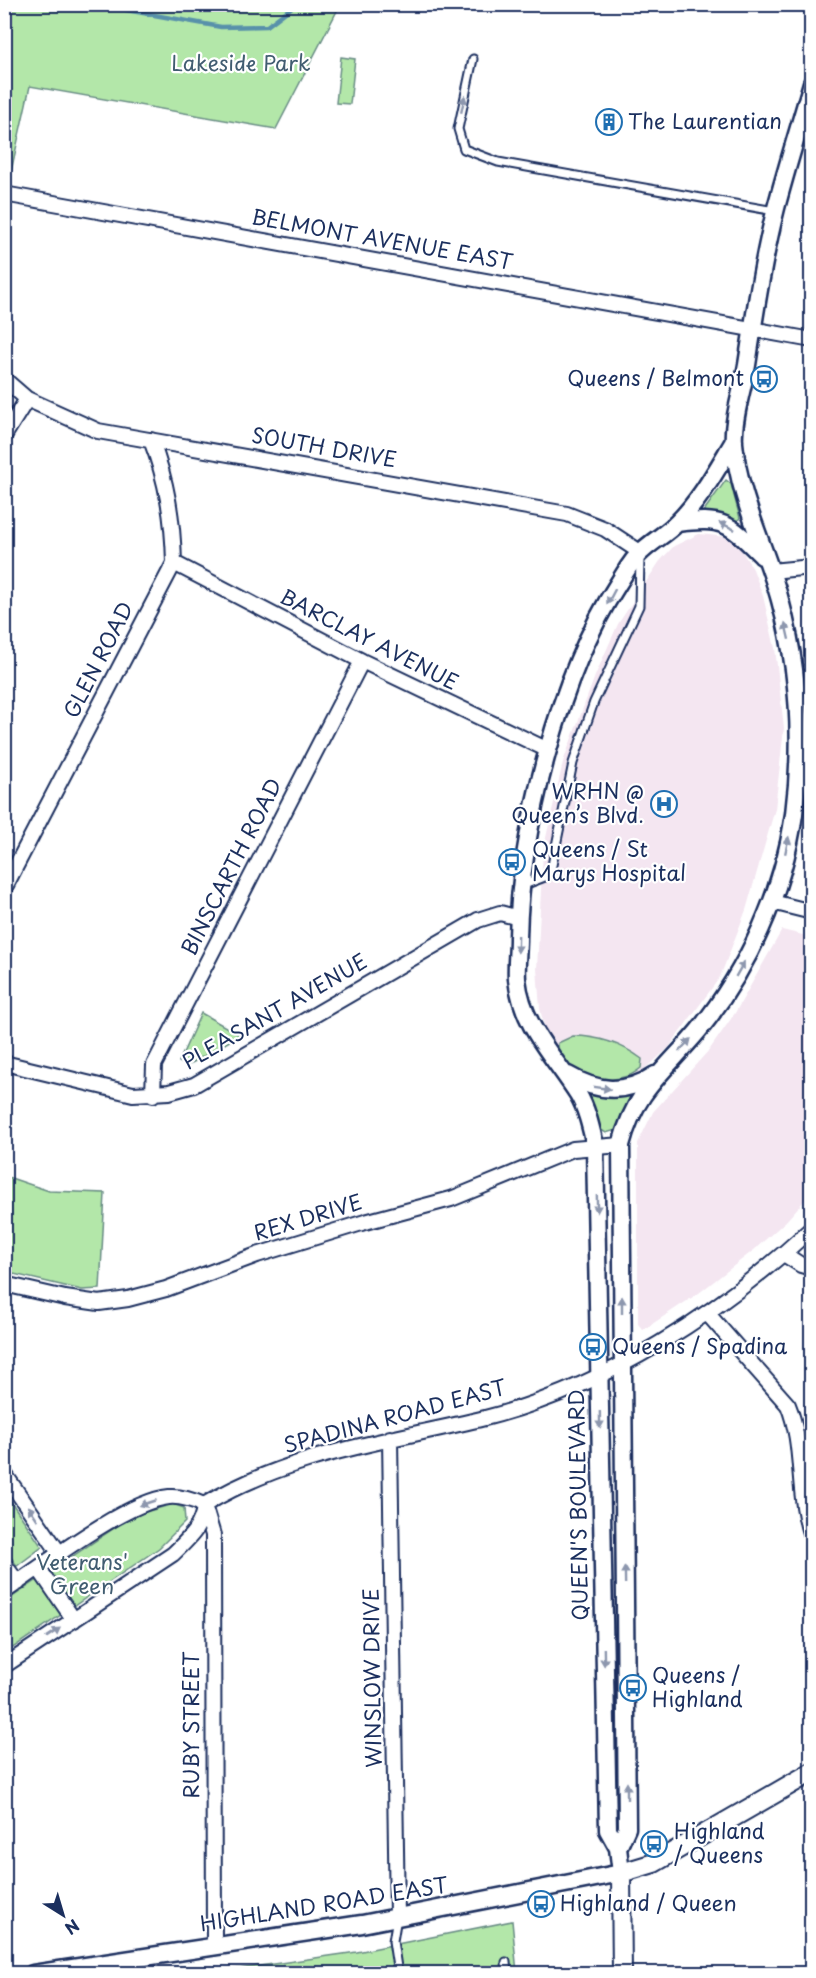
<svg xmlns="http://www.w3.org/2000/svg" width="816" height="1978" font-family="'Playpen Sans',sans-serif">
	<rect width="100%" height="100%" fill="#fff"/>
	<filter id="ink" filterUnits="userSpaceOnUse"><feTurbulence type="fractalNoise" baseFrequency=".0167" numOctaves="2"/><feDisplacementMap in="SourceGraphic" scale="12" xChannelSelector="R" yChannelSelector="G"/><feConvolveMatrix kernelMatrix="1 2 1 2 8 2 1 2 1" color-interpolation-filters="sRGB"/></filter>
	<g filter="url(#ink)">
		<path fill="#f4e6f1" d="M699 534 727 537 738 545 753 569 763 596 775 648 784 728 775 809 746 910 720 977 669 1047 653 1062 638 1073 622 1078H607L576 1070 553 1046 545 1029 540 1009 537 969 543 851 563 762 595 676 618 624 660 561 674 546Z
			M782 930 811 937V1193L786 1221 754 1250 699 1293 643 1330 638 1324V1143L653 1112 710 1049 735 1013Z"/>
		<path fill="#b3e7a9" stroke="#678b84" stroke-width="1.5" d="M5 4H340V5L276 129 30 86 10 176 4 175Z
			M341 57 355 59 350 104 336 103Z
			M726 480 731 484 740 518 737 521 703 512Z
			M201 1013 240 1035 187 1066 179 1062Z
			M573 1036C598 1036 622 1044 642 1059L641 1068C636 1072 630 1076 624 1077 601 1085 557 1070 558 1043Z
			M582 1091 603 1096 631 1095 616 1130 606 1133 598 1128Z
			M5 1176 49 1191 105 1193 100 1289 82 1290 5 1272Z
			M5 1493 42 1547 17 1566 5 1548Z
			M173 1504 184 1508 185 1522 159 1548 5 1653V1602L132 1516Z
			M512 1921 517 1973 204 1974 357 1952Z"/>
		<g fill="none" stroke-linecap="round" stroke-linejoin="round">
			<path stroke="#5991aa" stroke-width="4.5" d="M93 4 221 27 267 26 296 4"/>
			<defs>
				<path id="service" d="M473 59 458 129 464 149 498 162 775 211
					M524 885 550 875 573 763 594 702 639 606 640 557
					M397 1917 393 1941 398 1974
					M506 1962 507 1974"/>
				<path id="minor" d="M4 194 812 340
					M4 379 27 399 98 431 567 514 605 529 640 552
					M4 436 27 399
					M174 563 362 661 548 750
					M771 571 812 567
					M4 889 174 563C173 519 167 481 151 440
					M772 902 812 912
					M4 1063 133 1094 169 1092 194 1085 478 920 500 913 519 918
					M153 1095 154 1065 362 661
					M784 1254 801 1265 812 1268
					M4 1284 65 1298 99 1303 128 1299 166 1289 257 1255 365 1222 451 1199 573 1149 621 1145
					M707 1313 788 1405C805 1446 796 1496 812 1539
					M390 1438 397 1917
					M4 1473 60 1554
					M204 1505C292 1452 387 1442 485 1418 607 1387 720 1313 812 1228
					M204 1505 213 1535 214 1946
					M4 1564 18 1583
					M39 1569 74 1620
					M4 1592C42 1566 126 1501 169 1497 182 1496 193 1500 204 1505
					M4 1666 173 1554C188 1539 201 1529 204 1507"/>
				<path id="tertiary" d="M677 523C724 517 729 523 762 556
					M568 1075C597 1092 625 1095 655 1075
					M618 1848 627 1828 621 1145C635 1090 665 1071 699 1030 748 969 783 893 794 814 803 743 799 670 780 600 766 548 739 499 734 443 732 421 743 387 747 365 755 313 763 259 776 208 787 166 800 125 812 83
					M33 1974 362 1924 621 1873 618 1848 608 1830 595 1145C591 1128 587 1109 578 1094 554 1056 522 1026 517 979 516 966 518 952 518 938 520 830 559 675 618 584 625 573 632 559 642 551 653 541 667 533 677 523 701 499 717 469 734 441"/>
				<path id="secondary" d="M622 1974 621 1873 654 1863 812 1772"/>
			</defs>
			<use href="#service" stroke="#1b2f5e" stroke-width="11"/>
			<use href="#minor" stroke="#1b2f5e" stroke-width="18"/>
			<use href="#tertiary" stroke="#1b2f5e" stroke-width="21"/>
			<use href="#secondary" stroke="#1b2f5e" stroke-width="22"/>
			<use href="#service" stroke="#fff" stroke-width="7"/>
			<use href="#minor" stroke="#fff" stroke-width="14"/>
			<use href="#tertiary" stroke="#fff" stroke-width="16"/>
			<use href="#secondary" stroke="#fff" stroke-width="18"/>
		</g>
		<defs><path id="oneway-solid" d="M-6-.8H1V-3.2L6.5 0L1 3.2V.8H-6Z" transform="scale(1.5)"/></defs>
		<g fill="#8d97ae">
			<use href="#oneway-solid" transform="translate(463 104) rotate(-78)"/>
			<use href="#oneway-solid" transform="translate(727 526) rotate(-155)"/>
			<use href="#oneway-solid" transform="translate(611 597) rotate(118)"/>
			<use href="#oneway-solid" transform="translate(787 631) rotate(-103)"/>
			<use href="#oneway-solid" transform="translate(787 845) rotate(-78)"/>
			<use href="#oneway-solid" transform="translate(518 944) rotate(91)"/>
			<use href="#oneway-solid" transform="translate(740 969) rotate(-60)"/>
			<use href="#oneway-solid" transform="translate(685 1045) rotate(-46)"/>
			<use href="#oneway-solid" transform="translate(602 1088) rotate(8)"/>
			<use href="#oneway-solid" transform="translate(597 1204) rotate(89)"/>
			<use href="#oneway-solid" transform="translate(622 1305) rotate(-90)"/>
			<use href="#oneway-solid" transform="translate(600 1420) rotate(89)"/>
			<use href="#oneway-solid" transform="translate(148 1503) rotate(162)"/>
			<use href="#oneway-solid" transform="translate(33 1513) rotate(-124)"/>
			<use href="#oneway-solid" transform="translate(625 1575) rotate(-91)"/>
			<use href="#oneway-solid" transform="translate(53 1633) rotate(-34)"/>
			<use href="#oneway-solid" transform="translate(604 1657) rotate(89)"/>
			<use href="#oneway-solid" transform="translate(627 1791) rotate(-90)"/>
		</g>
	</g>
	<defs>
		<symbol id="building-ring" viewBox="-11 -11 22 22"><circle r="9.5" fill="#fff" stroke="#1f6fb2" stroke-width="1.5"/><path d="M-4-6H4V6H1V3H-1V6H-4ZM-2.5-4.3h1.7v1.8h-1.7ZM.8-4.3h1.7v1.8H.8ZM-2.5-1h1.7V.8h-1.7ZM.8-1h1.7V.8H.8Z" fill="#1f6fb2"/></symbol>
		<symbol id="bus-ring" viewBox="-11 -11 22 22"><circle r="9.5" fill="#fff" stroke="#1f6fb2" stroke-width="1.5"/><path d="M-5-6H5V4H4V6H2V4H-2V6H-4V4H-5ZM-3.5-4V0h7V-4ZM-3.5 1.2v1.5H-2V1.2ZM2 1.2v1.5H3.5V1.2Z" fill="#1f6fb2"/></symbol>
		<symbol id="hospital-ring" viewBox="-11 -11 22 22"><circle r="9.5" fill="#fff" stroke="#1f6fb2" stroke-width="1.5"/><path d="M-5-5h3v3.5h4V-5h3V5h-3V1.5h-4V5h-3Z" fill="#1f6fb2"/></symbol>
	</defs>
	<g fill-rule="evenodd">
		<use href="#building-ring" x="594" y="107" width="30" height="30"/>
		<use href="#bus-ring" x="749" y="364" width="30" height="30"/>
		<use href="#hospital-ring" x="649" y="789" width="30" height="30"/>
		<use href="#bus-ring" x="497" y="847" width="30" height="30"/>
		<use href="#bus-ring" x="578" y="1332" width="30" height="30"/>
		<use href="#bus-ring" x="618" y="1673" width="30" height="30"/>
		<use href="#bus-ring" x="639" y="1829" width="30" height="30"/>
		<use href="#bus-ring" x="526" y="1889" width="30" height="30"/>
	</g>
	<g text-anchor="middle" stroke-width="4.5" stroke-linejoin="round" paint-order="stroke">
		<g font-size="21" fill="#415d71" stroke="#fff">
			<text x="241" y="71">Lakeside Park</text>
			<text x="82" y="1570">Veterans'<tspan x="82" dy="24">Green</tspan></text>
		</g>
		<g font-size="21" fill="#1b2f5e" stroke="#fff" text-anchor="start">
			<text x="628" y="129">The Laurentian</text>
			<text x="744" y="386" text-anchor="end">Queens / Belmont</text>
			<text x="644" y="799" text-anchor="end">WRHN @<tspan x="644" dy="24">Queen’s Blvd.</tspan></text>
			<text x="532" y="857">Queens / St<tspan x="532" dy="24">Marys Hospital</tspan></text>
			<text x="612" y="1354">Queens / Spadina</text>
			<text x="652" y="1683">Queens /<tspan x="652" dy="24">Highland</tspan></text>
			<text x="674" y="1839">Highland<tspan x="674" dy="24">/ Queens</tspan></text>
			<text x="560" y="1911">Highland / Queen</text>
		</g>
		<g font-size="21" fill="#1b2f5e" stroke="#fff">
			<text transform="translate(382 240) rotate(10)" y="7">BELMONT AVENUE EAST</text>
			<text transform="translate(324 448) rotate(10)" y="7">SOUTH DRIVE</text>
			<text transform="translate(369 640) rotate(27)" y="7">BARCLAY AVENUE</text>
			<text transform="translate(99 660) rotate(-63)" y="7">GLEN ROAD</text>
			<text transform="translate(232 867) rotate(-63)" y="7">BINSCARTH ROAD</text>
			<text transform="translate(275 1012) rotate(-30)" y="7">PLEASANT AVENUE</text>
			<text transform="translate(308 1218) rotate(-17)" y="7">REX DRIVE</text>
			<text transform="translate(395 1417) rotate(-15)" y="7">SPADINA ROAD EAST</text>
			<text transform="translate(579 1505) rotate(-91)" y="7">QUEEN'S BOULEVARD</text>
			<text transform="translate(373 1678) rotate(-91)" y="7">WINSLOW DRIVE</text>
			<text transform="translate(192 1725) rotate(-90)" y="7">RUBY STREET</text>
			<text transform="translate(324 1905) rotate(-9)" y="7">HIGHLAND ROAD EAST</text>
		</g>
	</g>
	<rect width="816" height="1978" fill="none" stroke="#fff" stroke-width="24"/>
	<rect x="12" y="12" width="792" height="1954" fill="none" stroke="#1b2f5e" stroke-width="2" filter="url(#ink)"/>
	<g transform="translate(63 1915) rotate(143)" stroke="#ffffff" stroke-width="4.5" paint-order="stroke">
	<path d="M0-4.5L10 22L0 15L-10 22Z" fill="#1b2f5e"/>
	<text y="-9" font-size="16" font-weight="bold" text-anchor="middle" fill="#1b2f5e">N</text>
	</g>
</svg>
